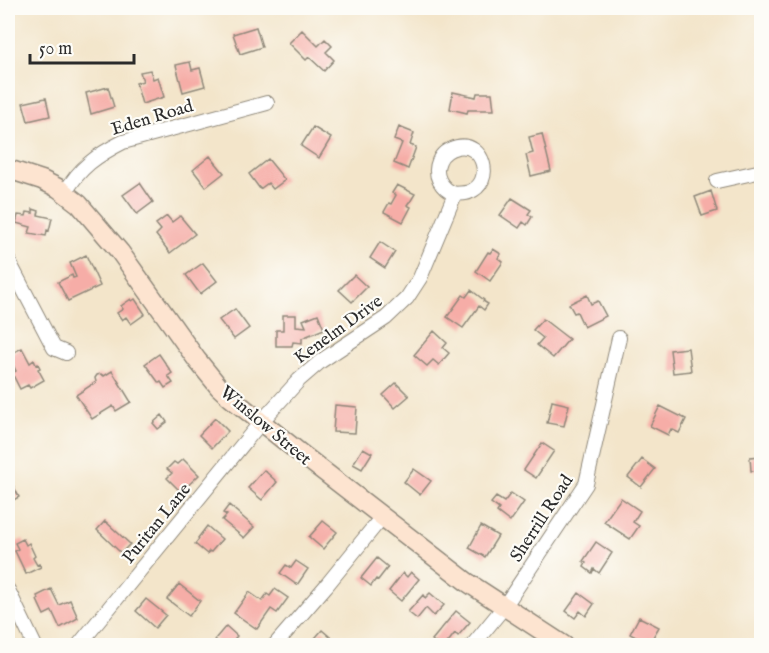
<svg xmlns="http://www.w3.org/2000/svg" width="769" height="653" font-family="'IM FELL English',serif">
	<rect width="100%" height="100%" fill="#fdfcf7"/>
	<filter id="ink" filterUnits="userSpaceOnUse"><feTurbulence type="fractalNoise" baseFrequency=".0167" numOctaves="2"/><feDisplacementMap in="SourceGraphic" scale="12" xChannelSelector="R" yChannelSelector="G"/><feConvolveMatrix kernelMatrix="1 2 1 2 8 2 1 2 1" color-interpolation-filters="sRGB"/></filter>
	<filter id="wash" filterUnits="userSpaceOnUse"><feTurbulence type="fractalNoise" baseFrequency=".008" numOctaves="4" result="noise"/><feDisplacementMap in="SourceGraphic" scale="24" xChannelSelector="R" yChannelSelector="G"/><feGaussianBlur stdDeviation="1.35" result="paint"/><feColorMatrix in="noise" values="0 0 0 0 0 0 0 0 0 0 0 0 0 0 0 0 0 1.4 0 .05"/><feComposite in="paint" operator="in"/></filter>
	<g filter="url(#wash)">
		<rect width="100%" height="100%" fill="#f3e5ca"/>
		<g id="blocks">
			<path fill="#f6ada7" d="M256 27 262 47 240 54 233 34Z
				M302 30 318 46 325 39 332 46 326 52 334 60 324 71 309 57 306 60 289 43Z
				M190 62 192 70 200 68 205 86 183 92 176 65Z
				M150 70 153 79 158 77 164 97 142 104 136 83 143 81 140 72Z
				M108 87 114 107 91 114 86 93Z
				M453 92 476 97 477 93H492L494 110H468L467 113 450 109Z
				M46 98 50 116 28 121 23 103Z
				M313 127 331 138 319 158 301 146Z
				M399 127 414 133 410 145 416 147 408 169 394 163 402 143 394 140Z
				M542 134 551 171 531 176 526 155 533 153 529 137Z
				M210 156 224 173 206 187 193 170Z
				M268 159 285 180 273 189 268 183 260 189 249 174Z
				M140 183 153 202 137 214 123 195Z
				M397 185 415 194 410 202H409L407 205 411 207 403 222 384 212 389 203 391 204 396 195 392 193Z
				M711 191 717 211 702 216 695 197Z
				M512 198 531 210 528 214 532 217 527 225 523 222 519 228 500 215Z
				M33 209 39 211 38 215 52 218 49 231 47 230 46 236 29 233 31 227 16 223 18 215 26 216 27 212 33 213Z
				M167 216 172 222 180 216 195 234 170 253 156 235 161 230 156 224Z
				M380 242 395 252 385 268 370 258Z
				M493 249 501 254 498 258 503 262 490 281 476 271 488 252 490 253Z
				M86 255 100 286 68 301 58 282 72 275 73 278 76 277 70 263Z
				M203 263 217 281 200 294 186 275Z
				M354 275 367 287 352 302 339 290Z
				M471 290 484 300 483 301 488 304 484 310 479 306 463 328 447 317 463 295 466 297Z
				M587 295 591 304 598 301 606 316 584 327 577 312 574 313 569 304Z
				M131 299 132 301 135 299 145 314 131 324 126 317 122 320 117 313 123 309 121 306Z
				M235 309 249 328 234 339 219 320Z
				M318 314 324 329 302 338V343L293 342 292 346H276V330H283V315H296V326L306 327 303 320Z
				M543 319 569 339 553 358 537 345 543 338 533 330Z
				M434 331 447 343 443 348 449 353 439 365 433 360 427 366 414 355Z
				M22 348 30 363 34 360 36 365 38 364 40 368 38 369 44 380 30 388 28 385 20 389 12 373 16 371 8 355Z
				M688 348 691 371 673 373 670 350Z
				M159 354 172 373 168 376 173 383 165 388 161 382 159 383 145 364Z
				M112 371 131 402 116 411 113 406 92 419 76 395 96 382 95 378 97 375 101 374 104 376Z
				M396 383 409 396 395 408 383 395Z
				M552 401 569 405 564 426 547 423Z
				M335 405 357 407 355 433 333 432Z
				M660 406 686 419 679 433 671 429 668 435 650 426Z
				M162 415 167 422 158 429 153 423Z
				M215 418 228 431 212 448 199 435Z
				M542 443 554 451 536 478 524 470Z
				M363 448 372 453 362 469 353 464Z
				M762 456V470L751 471 750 457Z
				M183 459 199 475 181 492 167 478 172 473 167 469 174 462 177 464Z
				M642 459 655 469 641 487 628 477Z
				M414 469 431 481 420 495 404 482Z
				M264 470 277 482 262 500 248 488Z
				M13 485 19 497 8 503V487Z
				M511 493 524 502 510 522 497 512 499 509 491 503 496 497 504 502Z
				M621 498 640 511 633 522 639 526 630 539 604 522Z
				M229 505 254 527 244 538 222 520 227 515 223 513Z
				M105 521 130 544 121 553 97 530Z
				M323 521 337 532 323 549 309 537Z
				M207 526 222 539 211 552 209 551 207 554 195 544 199 539 198 538Z
				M481 526 498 536 485 557 469 548Z
				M23 539 26 545 29 543 35 556 33 558 37 565 39 564 41 567 26 574 15 551 18 549 15 543Z
				M596 542 612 553 599 573 594 569 592 573 584 567 586 563 583 561Z
				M377 558 388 567 378 580 376 579 371 586 361 578Z
				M296 561 308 569 297 585 280 573 286 565 291 568Z
				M411 572 419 579 401 601 389 591 403 573 407 577Z
				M179 584 200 601 189 616 167 599Z
				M51 589 59 605 70 600 78 618 60 628 52 611 44 615 37 600 39 599 37 596Z
				M275 589 288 598 277 613 271 609 257 629 234 613 249 592 262 601 267 594 270 596Z
				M430 593 444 605 434 616 426 608 417 619 408 612 423 595 425 598Z
				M579 593 594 604 586 616 580 611 575 618 566 611Z
				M146 599 166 615 155 628 136 611Z
				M456 611 470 622 458 636 455 633 445 646H439L432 640Z
				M639 617 659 627 649 644 630 634Z
				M226 626 237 636 235 638 243 644 242 646H221L215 639Z
				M322 630 337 643 335 646H312L310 644Z"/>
		</g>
	</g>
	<g filter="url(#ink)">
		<use href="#blocks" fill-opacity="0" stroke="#8f887a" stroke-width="1.5"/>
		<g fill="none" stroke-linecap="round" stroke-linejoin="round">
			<defs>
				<path id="street" d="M717 181 762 171
					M65 193C79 168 97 155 123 142L267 103
					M8 260 54 348 66 353
					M8 590 35 646
					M78 646 261 422 299 380 321 361 386 318 407 298 420 278 455 194C459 193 465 194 469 192 495 183 484 141 457 147 449 149 442 153 439 161 433 175 441 189 455 194
					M274 646 326 586 382 517
					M472 646 504 607 586 484 619 338"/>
				<path id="secondary" d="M8 169 42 180 58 188 79 204 120 252 197 360 219 387 231 398 300 453 467 582 565 646"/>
			</defs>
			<use href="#street" stroke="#8f887a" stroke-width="16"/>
			<use href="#secondary" stroke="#8f887a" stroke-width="21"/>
			<use href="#street" stroke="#fff" stroke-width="14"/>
			<use href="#secondary" stroke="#fde4d0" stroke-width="18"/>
		</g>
	</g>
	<g text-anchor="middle" stroke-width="4.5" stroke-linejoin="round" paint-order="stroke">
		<g font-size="18" fill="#2b2b2b" stroke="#fdfcf7">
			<text transform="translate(152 117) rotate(-17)" y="6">Eden Road</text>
			<text transform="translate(338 329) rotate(-36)" y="6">Kenelm Drive</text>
			<text transform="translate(266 425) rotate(40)" y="6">Winslow Street</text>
			<text transform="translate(541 518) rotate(-57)" y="6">Sherrill Road</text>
			<text transform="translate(156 523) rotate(-51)" y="6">Puritan Lane</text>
		</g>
	</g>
	<rect width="769" height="653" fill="none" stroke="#fdfcf7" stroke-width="30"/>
	<path d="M30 54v9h104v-9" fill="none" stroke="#2b2b2b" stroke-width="3"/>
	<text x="39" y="54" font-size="18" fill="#2b2b2b" stroke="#fdfcf7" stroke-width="4.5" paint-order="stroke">50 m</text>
</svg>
